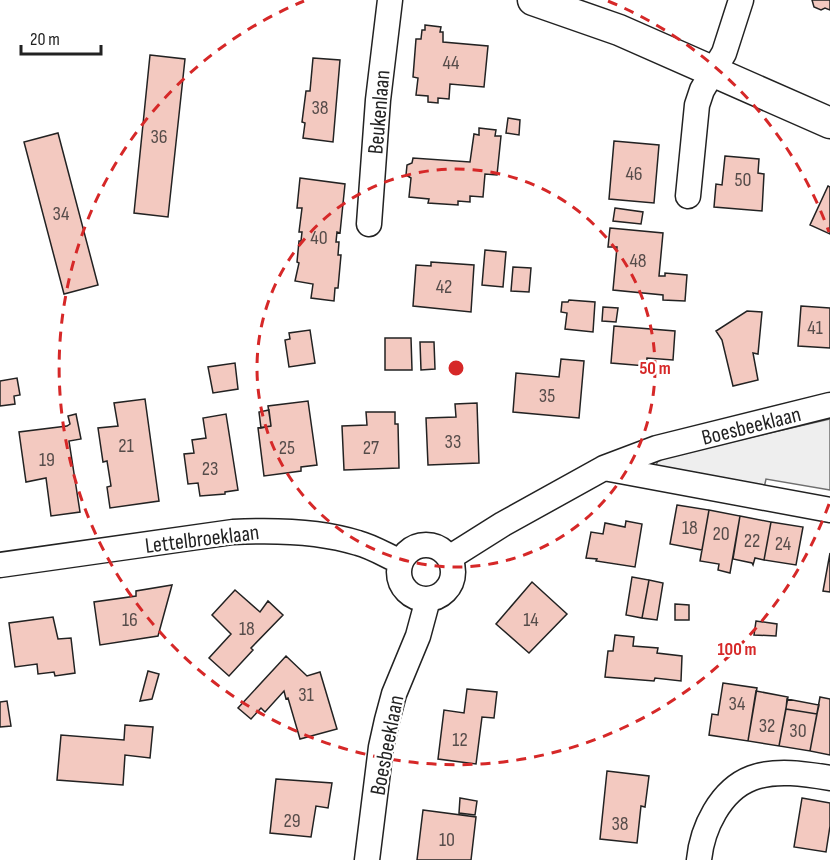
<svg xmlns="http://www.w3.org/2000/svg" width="830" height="860" font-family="'Sofia Sans Condensed',sans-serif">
	<rect width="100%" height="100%" fill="#fff"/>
	<path fill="#eee" stroke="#6f6f6f" stroke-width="1.5" d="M830 419V490L766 479 764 488 658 469 656 465 658 461 662 458Z"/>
	<path fill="#f3c9c0" stroke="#222" stroke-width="1.5" d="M812 0H830V10L825 8 821 10 814 7Z
		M425 25 441 27 440 32H443V42L488 46 484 87 450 84 449 99 438 98V103L428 102V96L416 95 418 78 413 77 416 39H421L422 30H425Z
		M150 55 185 59 168 217 134 213Z
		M313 58 340 60 333 142 303 138 305 123 302 122 306 91H310Z
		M508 118 520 120 519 135 506 133Z
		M479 128 496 130 495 136H501L497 175 485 174 483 197 470 196V202L458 201V205L428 203 429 199 409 197 411 178 406 175 407 165 412 163 413 158 470 162 474 134 479 135Z
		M58 133 98 285 64 294 24 142Z
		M614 141 659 145 654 203 609 199Z
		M725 156 759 159 758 173 764 174 762 211 714 207 716 184 722 185Z
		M300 178 345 184 340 233 337 232 336 242H339L338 255H341L338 288H335L334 301 311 298 313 284 295 281 299 263 297 262 299 241H301L302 232H299L302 208H297Z
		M828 186 830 187V234L810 225Z
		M615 208 643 212 641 224 613 221Z
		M610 228 663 233 659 276H665V273L687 275 685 301 663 300V295L613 290 617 247H608Z
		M485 250 506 252 503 287 482 285Z
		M431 262 474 265 471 312 413 306 416 265 431 266Z
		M513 267 531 268 529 292 511 291Z
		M569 300 595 302 593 332 565 329 567 313 561 312 562 302H568Z
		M801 306 830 308V348L798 346Z
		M603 307 618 308 616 322 602 321Z
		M747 311 762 312 758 354 753 353 758 380 733 386 722 340 716 331Z
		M614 326 675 331 673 360 647 358 646 366 611 363Z
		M310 330 315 363 289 367 285 340 290 339 289 333Z
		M385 338H411L412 370H385Z
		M420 342H434L435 369 421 370Z
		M561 359 584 361 579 418 513 412 516 373 559 377Z
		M235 363 238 389 213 393 208 367Z
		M17 378 20 395 14 396 15 404 0 406V381Z
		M145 399 159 501 110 508 107 487 111 486 107 461 103 462 98 428 118 426 114 403Z
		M308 401 317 465 301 467V471L264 476 258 428 271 426 268 406Z
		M477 403 479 463 428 465 426 418 456 417 455 404Z
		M269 410 271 426 261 428 259 412Z
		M366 412H395V424H398L399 468 344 470 342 426 367 425Z
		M76 414 81 439 69 441 80 512 51 516 46 478 26 482 19 432 67 426 70 424 68 416Z
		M226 414 238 490 225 492V494L200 496 198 483 188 484 184 454 194 453 192 440 206 438 203 418Z
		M677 505 709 510 702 550 670 544Z
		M709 510 740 516 730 573 718 570 719 564 700 561Z
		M740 516 771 522 764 560 755 558 753 565 752 563 733 559Z
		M626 521 642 524 635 567 596 561 597 559 586 558 591 532 603 534 605 523 625 527Z
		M771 522 803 527 796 565 764 560Z
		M830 553V592L823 591Z
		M632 577 649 580 642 618 626 615Z
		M649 580 663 583 657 620 642 618Z
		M532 582 567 614 529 653 496 624Z
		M172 585 158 636 100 645 94 602 136 596V591Z
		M235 590 260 612 268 601 283 615 251 648 253 650 229 676 209 658 231 634 212 615Z
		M675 604 689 605V620H675Z
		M53 617 58 639 71 638 75 673 55 676 54 672 38 674 37 664 15 667 9 623Z
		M756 621 777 624 776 636 754 635Z
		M615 635 634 637 633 646 658 648 657 653 682 656 681 681 655 678 654 681 605 677 608 651H613Z
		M286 656 307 676 320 672 337 729 300 739 288 698 286 699 284 691 265 712 261 708 251 719 238 708Z
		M148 671 159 674 152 699 140 701Z
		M723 683 757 688 748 741 709 735 712 714 718 715Z
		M467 689 497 692 494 718 482 717 476 764 438 759 444 710 464 713Z
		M756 691 788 697 779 746 748 741Z
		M820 697 830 699V755L810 751Z
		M787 699 819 705 817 714 786 709Z
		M7 701 11 726 0 727V702Z
		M786 709 817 714 810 751 779 746Z
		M125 725 153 727 150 758 125 755 123 785 57 780 61 735 124 740Z
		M607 771 649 776 645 807 641 806 637 843 600 839Z
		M276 779 332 783 328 808 316 806 311 837 270 833Z
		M460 798 477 801 475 815 459 813Z
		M802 798 830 803V826L826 852 794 847Z
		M423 810 476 817 471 860H417Z"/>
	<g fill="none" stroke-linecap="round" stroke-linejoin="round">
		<defs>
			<path id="minor" d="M688 196 697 105 702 90 724 53 741 0
				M369 224 378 100 390 0
				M604 468 657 448 830 405
				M399 572a27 27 0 1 1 54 0a27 27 0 1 1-54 0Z
				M449 558 503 524 604 468 830 510
				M0 565 233 532C272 530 320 531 358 543 373 547 387 556 401 562
				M367 860 381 747 387 720 394 694 418 636 428 599
				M699 860C702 829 720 790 752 778 776 769 806 774 830 778"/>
			<path id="tertiary" d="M533 0 619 30 830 123"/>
		</defs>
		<use href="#minor" stroke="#222" stroke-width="27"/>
		<use href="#tertiary" stroke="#222" stroke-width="33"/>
		<use href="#minor" stroke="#fff" stroke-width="24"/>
		<use href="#tertiary" stroke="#fff" stroke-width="30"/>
	</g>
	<g fill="none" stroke="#d62828" stroke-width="3" stroke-dasharray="10 8">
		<circle cx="456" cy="368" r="199"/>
		<path d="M829 504A397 397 0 1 1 304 1M608 1A397 397 0 0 1 829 232"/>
	</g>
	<g text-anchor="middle" stroke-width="4.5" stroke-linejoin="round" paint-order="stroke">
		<g font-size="20" fill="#564c4a">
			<text x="451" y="69">44</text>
			<text x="320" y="114">38</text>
			<text x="159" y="143">36</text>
			<text x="634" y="180">46</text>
			<text x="743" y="186">50</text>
			<text x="61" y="220">34</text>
			<text x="319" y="244">40</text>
			<text x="638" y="267">48</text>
			<text x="444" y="293">42</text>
			<text x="815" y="334">41</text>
			<text x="547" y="402">35</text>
			<text x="453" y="448">33</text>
			<text x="126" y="452">21</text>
			<text x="287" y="454">25</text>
			<text x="371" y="454">27</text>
			<text x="47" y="466">19</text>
			<text x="210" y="475">23</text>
			<text x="690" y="534">18</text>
			<text x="721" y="540">20</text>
			<text x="752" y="547">22</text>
			<text x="783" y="550">24</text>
			<text x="130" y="626">16</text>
			<text x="531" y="626">14</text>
			<text x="247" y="635">18</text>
			<text x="306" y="701">31</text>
			<text x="737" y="710">34</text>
			<text x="767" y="732">32</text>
			<text x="798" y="737">30</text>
			<text x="460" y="746">12</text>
			<text x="292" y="827">29</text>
			<text x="620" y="830">38</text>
			<text x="447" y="846">10</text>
		</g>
		<g font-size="22" fill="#222" stroke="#fff">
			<text transform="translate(378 112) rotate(-85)" y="8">Beukenlaan</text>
			<text transform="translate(751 425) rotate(-14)" y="8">Boesbeeklaan</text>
			<text transform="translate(202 538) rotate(-7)" y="8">Lettelbroeklaan</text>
			<text transform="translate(386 745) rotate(-79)" y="8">Boesbeeklaan</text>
		</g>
	</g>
	<circle cx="456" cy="368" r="9" fill="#d62828" stroke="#fff" stroke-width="3"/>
	<g font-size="18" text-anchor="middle" font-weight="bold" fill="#d62828" stroke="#fff" stroke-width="4.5" stroke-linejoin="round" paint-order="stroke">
		<text x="655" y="374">50 m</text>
		<text x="737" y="655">100 m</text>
	</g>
	<path d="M21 45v9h80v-9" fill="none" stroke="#222222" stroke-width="3"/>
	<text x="30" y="45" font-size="18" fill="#222222" stroke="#ffffff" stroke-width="4.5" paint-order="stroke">20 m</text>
</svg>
